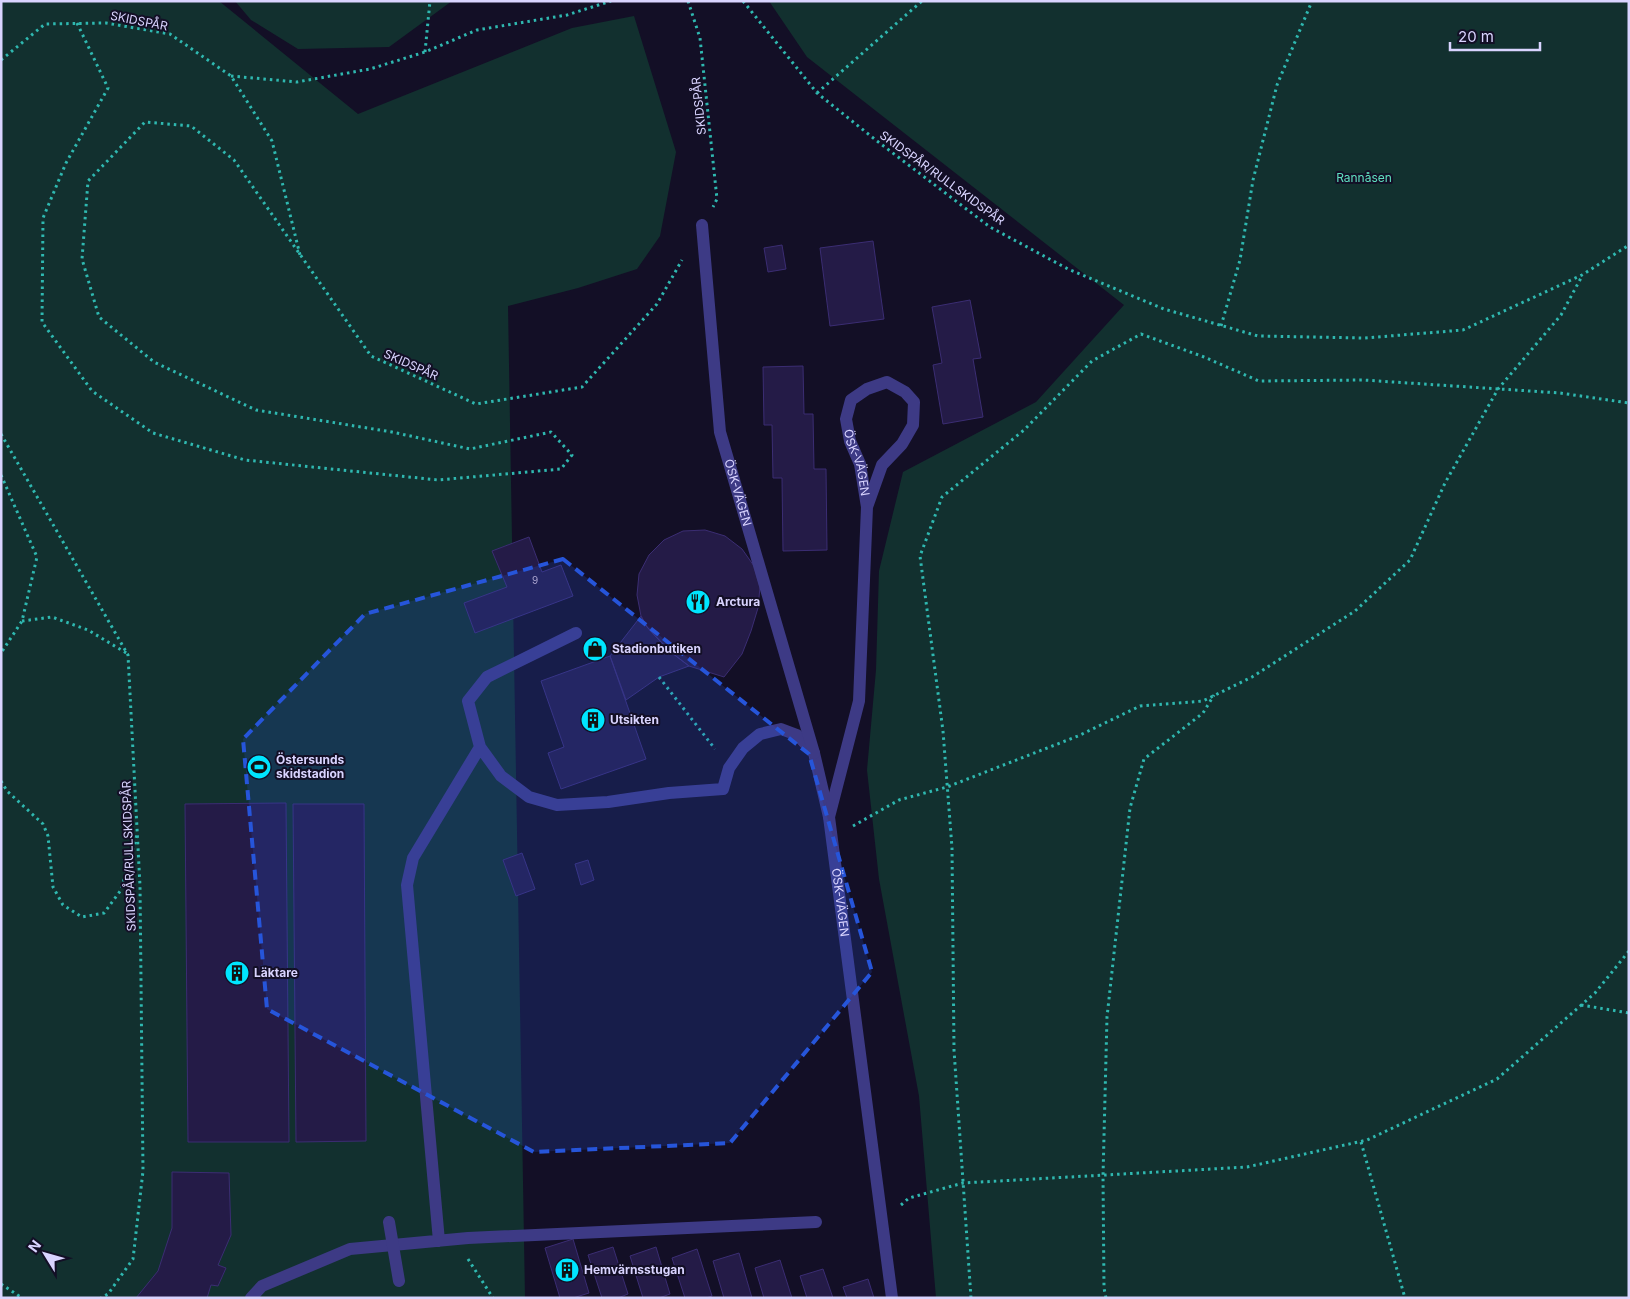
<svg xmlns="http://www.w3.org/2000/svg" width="1630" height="1299" font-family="Inter,sans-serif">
	<rect width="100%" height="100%" fill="#130f26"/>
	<path fill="#12302f" d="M1 1H219L358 114 572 28 634 16 676 152 660 236 637 269 578 288 508 306 525 1298H1Z
		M235 1H452L389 47 298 49 251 20Z
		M769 1H1629V1298H936L919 1096 879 879 867 770 876 670 879 571 903 472 1036 402 1124 305 807 57Z"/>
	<path fill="#241b47" stroke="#3b2d73" d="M873 241 884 319 830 326 820 248Z
		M782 245 786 269 768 272 764 248Z
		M970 300 981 358 973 359 983 417 943 424 933 365 942 363 932 307Z
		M803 366 804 414H813L814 469H826L827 550 783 551 782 478H773L772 425H764L763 367Z
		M705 530 725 536 742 549 754 566 760 587 758 608 751 631 742 654 724 677 689 666 672 653 647 627 641 616 637 595 639 574 649 555 664 540 683 531Z
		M529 537 542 572 561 565 573 596 475 633 464 603 507 587 492 551Z
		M641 616 647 627 655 636 672 653 689 666 659 677 626 700 610 656Z
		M610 656 646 759 561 789 548 753 564 747 541 681Z
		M286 803 289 1142H188L185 804Z
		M293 804H364L366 1141 296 1142Z
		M522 853 535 889 516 896 503 860Z
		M588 860 594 880 581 885 575 864Z
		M172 1172 229 1173 231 1235 218 1265 226 1268 218 1286 211 1285 207 1298H136L158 1271 172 1228Z
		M573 1239 589 1293 573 1298H560L545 1248Z
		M613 1247 628 1294 618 1298H602L588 1255Z
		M656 1247 670 1294 659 1298H643L630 1256Z
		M697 1249 712 1296 706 1298H685L672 1258Z
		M739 1253 752 1298H724L713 1261Z
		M780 1260 792 1298H764L755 1268Z
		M823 1269 833 1298H807L800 1276Z
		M868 1279 874 1298H847L843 1287Z"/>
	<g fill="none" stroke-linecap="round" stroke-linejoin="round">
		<path stroke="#2fb8b0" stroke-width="3" stroke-dasharray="2.5 4" stroke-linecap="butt" d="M688 1 700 38 717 199 713 207
			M743 1 817 93 877 141 990 227 1068 269 1164 309 1258 336 1365 338 1463 330 1582 275 1629 245
			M77 23 108 88 66 163 43 218 42 322 92 391 153 433 245 460 438 480 561 469 572 455 551 432 470 449 392 432 256 410 154 362 99 317 82 259 88 181 145 122 191 126 234 160 371 356 476 404 582 387 657 304 682 260
			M425 52 430 1
			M1 60 45 24 106 23 170 34 231 76 272 141 300 255
			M231 76 297 82 370 69 425 52 477 30 567 15 611 1
			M817 93 922 1
			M1221 326 1240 260 1253 180 1277 85 1312 1
			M1 434 128 655 140 886 143 1171 133 1259 108 1294 101 1298
			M1 475 37 557 22 621 1 653
			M22 621 52 617 88 630 128 654
			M659 677 715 749
			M1 781 7 791 43 824 48 836 53 887 63 905 82 917 104 913 121 890 137 835
			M853 826 899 800 947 787 1078 736 1140 706 1203 701 1252 677 1355 611 1410 560 1445 483 1498 389 1561 315 1582 276
			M1581 1005 1629 1013
			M1361 1142 1405 1298
			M901 1205 909 1198 963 1183 1247 1167 1367 1140 1497 1079 1595 993 1629 951
			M468 1259 493 1298
			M1 1284 22 1298
			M971 1298 954 1050 952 848 943 731 920 556 942 497 1024 430 1092 361 1141 334 1204 357 1259 381 1363 380 1560 393 1629 403
			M1106 1298 1104 1288 1103 1176 1107 1017 1130 808 1144 759 1203 713 1214 695"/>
		<path stroke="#3d3a85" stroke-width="12" d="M576 633 487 677 468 701 480 747 501 776 529 797 557 805 608 802 669 793 723 789 729 768 743 748 760 734 781 729 797 735 814 753 829 817
			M439 1241 407 885 413 858 480 747
			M251 1298 262 1286 350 1249 468 1238 816 1222"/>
		<g stroke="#3d3a85" stroke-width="12">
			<path id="s1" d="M702 225 720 432 814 753"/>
			<path id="s2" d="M867 507 882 465 902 444 913 425 914 402 905 392 887 382 867 389 851 400 846 419 850 441 860 464 867 507 859 701 829 817 892 1298"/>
		</g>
		<path stroke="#3d3a85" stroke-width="12" d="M389 1222 399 1281"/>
	</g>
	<path fill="#2655da" fill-opacity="0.2" stroke="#2655da" stroke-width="4" stroke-dasharray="10 6" stroke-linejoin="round" d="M563 559 809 754 872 972 730 1143 534 1152 267 1009 243 739 365 614Z"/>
	<defs>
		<symbol id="restaurant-disc" viewBox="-11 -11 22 22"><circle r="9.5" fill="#00e5ff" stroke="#130f26"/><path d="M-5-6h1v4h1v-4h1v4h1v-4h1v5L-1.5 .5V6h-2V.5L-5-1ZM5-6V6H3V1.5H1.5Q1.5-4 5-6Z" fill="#111"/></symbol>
		<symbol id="shop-disc" viewBox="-11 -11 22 22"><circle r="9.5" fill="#00e5ff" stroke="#130f26"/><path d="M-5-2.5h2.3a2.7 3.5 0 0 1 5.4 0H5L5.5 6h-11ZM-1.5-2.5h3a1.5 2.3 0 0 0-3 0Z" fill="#111"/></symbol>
		<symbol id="building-disc" viewBox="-11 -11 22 22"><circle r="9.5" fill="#00e5ff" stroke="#130f26"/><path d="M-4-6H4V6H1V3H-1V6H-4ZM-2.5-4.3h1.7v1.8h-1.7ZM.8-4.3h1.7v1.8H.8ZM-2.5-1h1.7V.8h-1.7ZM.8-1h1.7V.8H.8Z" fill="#111"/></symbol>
		<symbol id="stadium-disc" viewBox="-11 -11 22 22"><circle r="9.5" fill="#00e5ff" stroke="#130f26"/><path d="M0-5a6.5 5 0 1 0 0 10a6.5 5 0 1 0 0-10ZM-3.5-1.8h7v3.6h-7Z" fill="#111"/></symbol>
	</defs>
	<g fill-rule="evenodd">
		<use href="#restaurant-disc" x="684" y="588" width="28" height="28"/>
		<use href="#shop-disc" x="581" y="635" width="28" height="28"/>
		<use href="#building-disc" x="579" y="706" width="28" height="28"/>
		<use href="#stadium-disc" x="245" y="753" width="28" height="28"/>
		<use href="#building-disc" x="223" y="959" width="28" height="28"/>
		<use href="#building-disc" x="553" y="1256" width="28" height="28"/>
	</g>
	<g text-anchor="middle" stroke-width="4" stroke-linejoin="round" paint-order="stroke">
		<g font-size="10" fill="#aca6d1">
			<text x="535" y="584">9</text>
		</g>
		<g font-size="12" fill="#d9d4ff" stroke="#130f26">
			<text transform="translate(139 21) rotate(11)" y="4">SKIDSPÅR</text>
			<text transform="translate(699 106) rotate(-96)" y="4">SKIDSPÅR</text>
			<text transform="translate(942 178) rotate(36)" y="4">SKIDSPÅR/RULLSKIDSPÅR</text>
			<text transform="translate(411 365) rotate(24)" y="4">SKIDSPÅR</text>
			<text dy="4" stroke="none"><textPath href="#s2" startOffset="258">ÖSK-VÄGEN</textPath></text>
			<text dy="4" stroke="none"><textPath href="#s1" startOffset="271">ÖSK-VÄGEN</textPath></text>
			<text transform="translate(129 856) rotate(-92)" y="4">SKIDSPÅR/RULLSKIDSPÅR</text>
			<text dy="4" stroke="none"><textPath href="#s2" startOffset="704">ÖSK-VÄGEN</textPath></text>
		</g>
		<g font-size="12" fill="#5fe0c0" stroke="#130f26">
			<text x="1364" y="182">Rannåsen</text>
		</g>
		<g font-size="12" font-weight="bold" fill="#d9d4ff" stroke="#130f26" text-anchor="start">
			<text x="716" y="606">Arctura</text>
			<text x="612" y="653">Stadionbutiken</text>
			<text x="610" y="724">Utsikten</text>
			<text x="276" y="764">Östersunds<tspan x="276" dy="14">skidstadion</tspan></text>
			<text x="254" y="977">Läktare</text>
			<text x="584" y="1274">Hemvärnsstugan</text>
		</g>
	</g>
	<rect width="1630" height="1299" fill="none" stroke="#d9d4ff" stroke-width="5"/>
	<g transform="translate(45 1254) rotate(307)" stroke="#130f26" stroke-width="4" paint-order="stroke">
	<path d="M0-4L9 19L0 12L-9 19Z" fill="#d9d4ff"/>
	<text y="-8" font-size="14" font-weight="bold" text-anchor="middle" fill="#d9d4ff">N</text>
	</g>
	<path d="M1450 42v8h90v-8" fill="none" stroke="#d9d4ff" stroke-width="2.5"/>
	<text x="1458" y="42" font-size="15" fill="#d9d4ff" stroke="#130f26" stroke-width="4" paint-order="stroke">20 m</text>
</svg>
